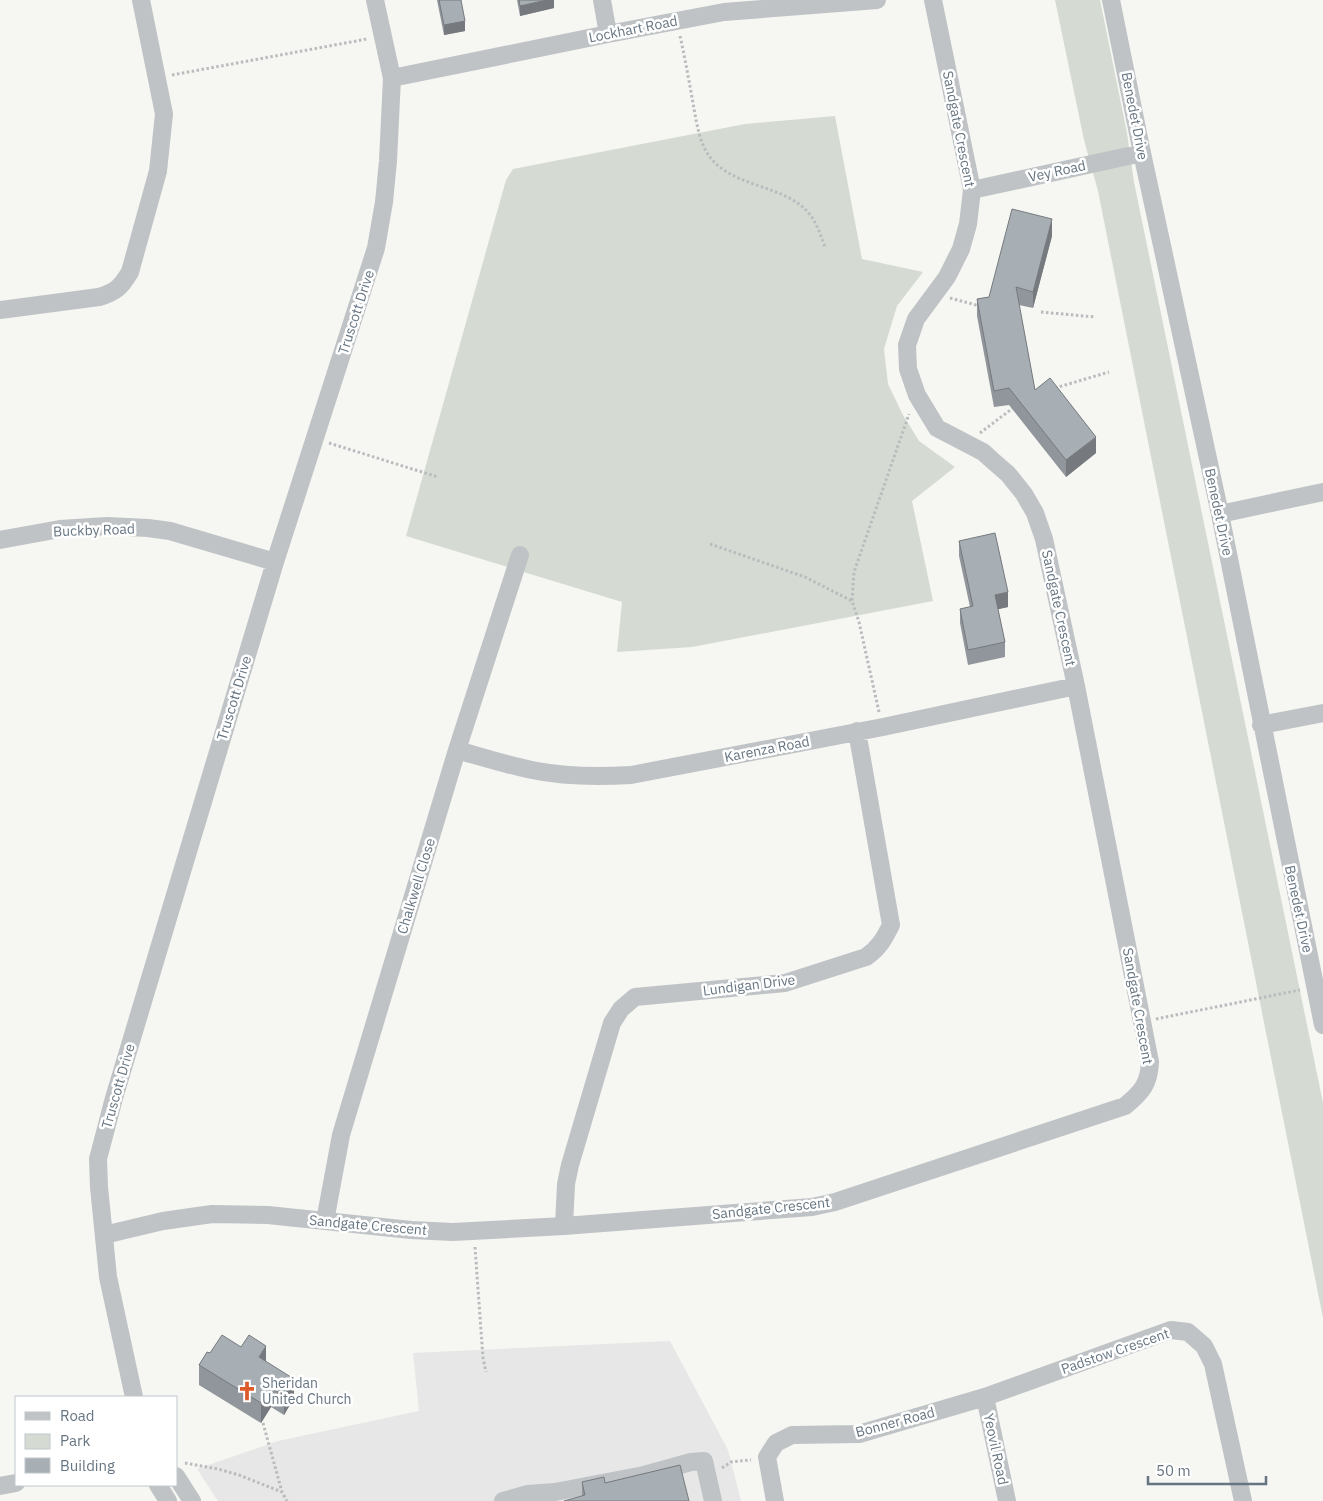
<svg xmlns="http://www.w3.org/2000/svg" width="1323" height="1501" font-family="'IBM Plex Sans',sans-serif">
	<rect width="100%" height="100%" fill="#f6f6f2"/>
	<path fill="#e6e7e6" d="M670 1341 728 1450 741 1501H218L197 1469 278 1441 419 1411 413 1353Z"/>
	<path fill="#d5dbd2" d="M1055 0H1100L1127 133 1134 182 1323 1103V1318L1098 191 1084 140Z
		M835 116 862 259 923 272 897 306 884 349 888 384 903 415 919 441 955 467 912 501 933 601 692 647 617 652 622 602 406 536 506 180 513 169 745 124Z"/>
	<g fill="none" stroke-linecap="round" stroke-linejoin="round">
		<path stroke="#b9bcbe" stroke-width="3" stroke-dasharray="2.5 2.5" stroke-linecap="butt" d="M680 36C685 58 689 81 693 103 696 119 698 136 706 151 726 187 779 183 806 210 816 220 820 234 825 247
			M172 75 367 39
			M950 298 980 306
			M1041 312 1095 317
			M1055 388 1109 372
			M980 433 1013 408
			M329 443 438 477
			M710 544 805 577 852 601
			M879 712 859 622 852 601 854 572 909 414
			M1156 1019 1300 990
			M475 1247 483 1358 486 1372
			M263 1423 282 1492 287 1501
			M185 1463 218 1469 239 1475 282 1492
			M722 1468 731 1462 751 1460"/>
		<path stroke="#bfc3c6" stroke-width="18" d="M602 0 608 34
			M1111 0 1142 153 1220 514 1323 1025
			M392 78 608 34 724 12 877 0
			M972 190 1142 153
			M0 310 99 297C116 292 121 287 130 272L158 171 164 114 141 0
			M1220 514 1323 492
			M0 540 60 529 107 526 148 528 170 531 275 562
			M1261 725 1323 713
			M457 750C482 757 507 765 532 770 565 777 598 777 631 775L883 727 1076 686
			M325 1221 341 1135 457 750 520 555
			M564 1226 566 1184 570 1165 612 1023 621 1009 635 997 785 983 866 957C879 948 884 939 891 925L857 731
			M104 1235 163 1221 212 1214 268 1215 411 1230 453 1232 564 1226 812 1207 835 1202 1125 1106C1142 1092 1149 1084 1150 1062L1076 686 1044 539 1035 513 1024 494 1008 474 993 461 983 452 937 428 917 395 908 369 907 345 916 319 947 277 961 249 968 224 972 190 933 0
			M134 1397 108 1277 99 1187 98 1159 114 1098 275 562 376 248 384 202 388 161 392 78 375 0
			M985 1397 1007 1501
			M176 1476 192 1501
			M158 1485 168 1501
			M0 1486 16 1483
			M503 1501 528 1494 555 1492 644 1475 691 1462 704 1461 713 1501
			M775 1501 767 1457 776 1443 792 1435 859 1434 985 1397 1171 1330 1188 1332 1204 1346 1213 1364 1243 1501"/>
	</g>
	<path fill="#90969b" d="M437 0H461L465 31 444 35Z
		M517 0H554V8L520 16Z
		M1052 236 1033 308 1019 305 1035 390 1096 453 1066 477 1009 405 994 407 977 316V299L989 297Z
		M959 541 1008 607 998 609 1005 642V657L968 665 960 623V609L970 607 959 556Z
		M210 1353 266 1362 294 1398 284 1415 271 1407 261 1423 199 1385V1365Z
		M680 1465 582 1496V1482L605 1483Z"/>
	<path fill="#767a7e" d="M547 0H554V8L520 16V6Z
		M465 21V31L444 35V25Z
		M1052 219V236L1033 308V292Z
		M1096 437V453L1066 477V460Z
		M1008 592V607L995 610V595Z
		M266 1346V1366L259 1357Z
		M294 1379V1398L284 1415V1396Z
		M271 1388V1407L261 1423V1403Z"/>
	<path fill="#a8afb4" stroke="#767a7e" d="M439 0H461L465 21 444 25Z
		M519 0H547L520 6Z
		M1012 209 1052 219 1033 292 1016 287 1035 390 1050 378 1096 437 1066 460 1009 388 994 391 977 299 989 297Z
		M995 533 1008 592 995 595 1005 642 968 650 960 609 973 606 959 541Z
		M222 1335 241 1347 249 1335 266 1346 259 1357 294 1379 284 1396 271 1388 261 1403 199 1365 207 1352 210 1353Z
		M680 1465 689 1501H564L585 1495 582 1482 604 1477 605 1483Z"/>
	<defs>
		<symbol id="church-bare" viewBox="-9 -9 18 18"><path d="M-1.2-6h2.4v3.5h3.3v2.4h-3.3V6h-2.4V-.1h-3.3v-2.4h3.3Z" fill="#dd5b2b" stroke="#fff" stroke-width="2.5" paint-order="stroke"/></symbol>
	</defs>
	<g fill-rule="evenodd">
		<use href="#church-bare" x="233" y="1377" width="28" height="28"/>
	</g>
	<g text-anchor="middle" stroke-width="5" stroke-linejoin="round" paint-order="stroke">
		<g font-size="14" fill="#667582" stroke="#fff">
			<text transform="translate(633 29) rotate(-11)" y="5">Lockhart Road</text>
			<text transform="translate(1135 116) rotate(79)" y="5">Benedet Drive</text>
			<text transform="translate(959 129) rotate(79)" y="5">Sandgate Crescent</text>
			<text transform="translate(1057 171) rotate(-12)" y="5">Vey Road</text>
			<text transform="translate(356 312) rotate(-72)" y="5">Truscott Drive</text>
			<text transform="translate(1219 512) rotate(78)" y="5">Benedet Drive</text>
			<text transform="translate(94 530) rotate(-2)" y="5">Buckby Road</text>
			<text transform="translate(1059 608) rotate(78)" y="5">Sandgate Crescent</text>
			<text transform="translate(234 698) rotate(-73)" y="5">Truscott Drive</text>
			<text transform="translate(767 749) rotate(-11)" y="5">Karenza Road</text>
			<text transform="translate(416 886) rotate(-73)" y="5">Chalkwell Close</text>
			<text transform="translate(1299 909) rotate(78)" y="5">Benedet Drive</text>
			<text transform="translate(749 985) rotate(-7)" y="5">Lundigan Drive</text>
			<text transform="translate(1138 1006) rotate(80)" y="5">Sandgate Crescent</text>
			<text transform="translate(118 1086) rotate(-74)" y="5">Truscott Drive</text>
			<text transform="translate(771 1208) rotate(-6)" y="5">Sandgate Crescent</text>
			<text transform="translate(368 1225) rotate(5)" y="5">Sandgate Crescent</text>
			<text transform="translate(1115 1351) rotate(-19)" y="5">Padstow Crescent</text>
			<text transform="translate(895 1422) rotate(-15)" y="5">Bonner Road</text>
			<text transform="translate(996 1449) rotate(78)" y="5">Yeovil Road</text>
		</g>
		<g font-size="14" fill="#667582" stroke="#fff" text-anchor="start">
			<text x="262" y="1388">Sheridan<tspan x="262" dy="16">United Church</tspan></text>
		</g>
	</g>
	<rect x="15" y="1396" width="162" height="90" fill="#ffffff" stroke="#c2c8cd"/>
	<rect x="25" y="1412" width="25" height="8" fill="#bfc3c6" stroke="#c2c8cd"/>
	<text x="60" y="1421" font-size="15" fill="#667582">Road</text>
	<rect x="25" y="1434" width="25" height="15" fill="#d5dbd2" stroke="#c2c8cd"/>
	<text x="60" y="1446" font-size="15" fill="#667582">Park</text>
	<rect x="25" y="1458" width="25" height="15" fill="#a8afb4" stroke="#c2c8cd"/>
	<text x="60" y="1471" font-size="15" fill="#667582">Building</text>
	<path d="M1148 1476v8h118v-8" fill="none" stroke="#667582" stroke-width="2.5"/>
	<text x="1156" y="1476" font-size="15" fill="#667582" stroke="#ffffff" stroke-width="4" paint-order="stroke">50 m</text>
</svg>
